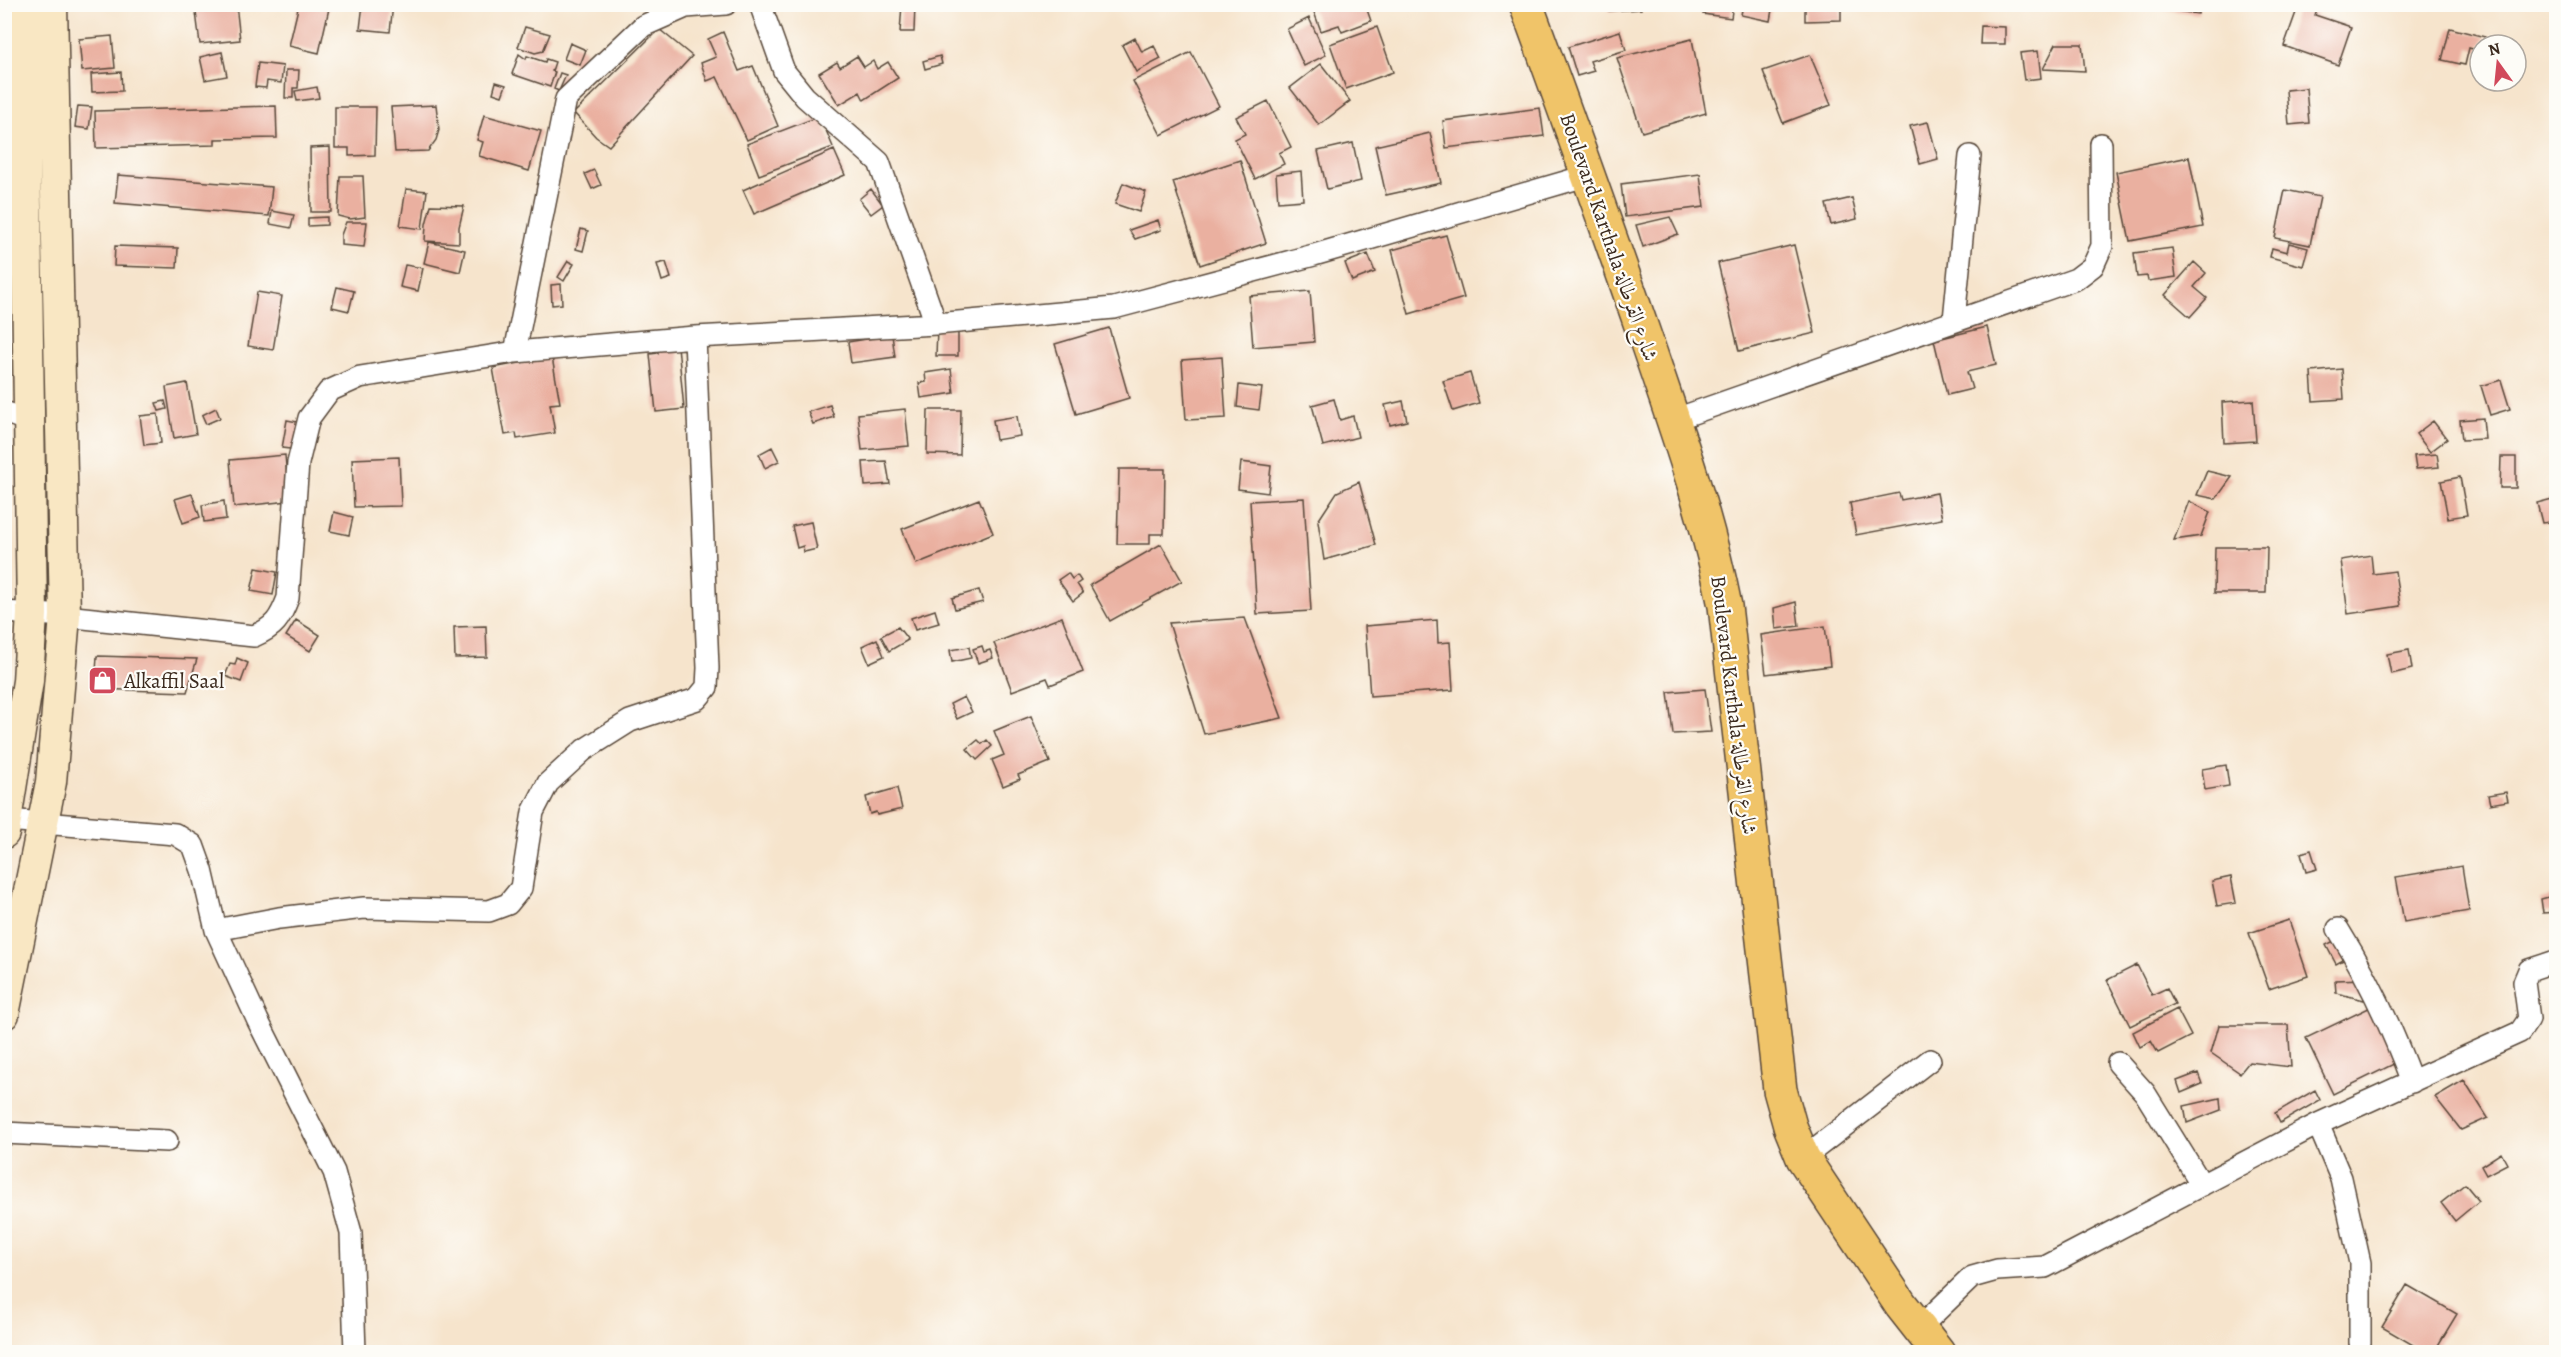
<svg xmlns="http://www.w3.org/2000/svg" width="2561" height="1357" font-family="Alegreya,Amiri,serif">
	<rect width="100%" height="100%" fill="#fdfcf7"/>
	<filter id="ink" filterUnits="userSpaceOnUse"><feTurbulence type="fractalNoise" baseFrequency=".0167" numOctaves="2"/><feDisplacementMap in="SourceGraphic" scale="12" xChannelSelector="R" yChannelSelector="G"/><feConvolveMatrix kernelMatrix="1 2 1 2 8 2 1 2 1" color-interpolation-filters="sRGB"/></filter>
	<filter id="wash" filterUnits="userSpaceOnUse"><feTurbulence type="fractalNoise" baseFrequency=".008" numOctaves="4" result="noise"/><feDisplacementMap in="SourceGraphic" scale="24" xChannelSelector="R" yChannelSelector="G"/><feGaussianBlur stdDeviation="1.35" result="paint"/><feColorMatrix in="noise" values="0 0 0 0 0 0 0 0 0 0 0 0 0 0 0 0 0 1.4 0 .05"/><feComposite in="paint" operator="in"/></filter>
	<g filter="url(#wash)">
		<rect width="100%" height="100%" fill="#f6e4cc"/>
		<g id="blocks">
			<path fill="#eab0a0" d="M195 4H236L240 40 200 44Z
				M299 4H330L319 53 289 46Z
				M363 4H393L390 32 360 29Z
				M902 4H915L914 32H900Z
				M1311 4H1365L1371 21 1342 32 1339 25 1321 31Z
				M1608 4H1640L1641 9 1609 11Z
				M1704 4H1733L1731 18 1703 14Z
				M1743 4H1773L1770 21 1741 15Z
				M1805 4H1841V20L1805 21Z
				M2154 4H2199L2198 14 2154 8Z
				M2299 4H2319L2315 15 2351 27 2338 65 2284 46Z
				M1309 18 1326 55 1304 66 1287 29Z
				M1981 26 2005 27V44H1980Z
				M525 27 550 34 543 51 535 53 518 47Z
				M1377 27 1393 72 1346 89 1330 44Z
				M2450 28 2485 37 2483 45H2480V51L2469 48 2465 65 2442 60Z
				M659 29 692 56 609 146 596 137 574 113Z
				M1620 31 1626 50 1590 61 1594 71 1577 76 1568 47Z
				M723 32 739 71 753 66 778 126 747 140 717 77 707 81 701 63 716 57 708 39Z
				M112 36 115 68 82 71 79 39Z
				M1135 38 1142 52 1154 46 1161 59 1136 72 1122 45Z
				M1692 39 1706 113 1642 132 1617 58Z
				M570 43 586 50 580 65 564 59Z
				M2056 44H2082L2085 71 2043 69Z
				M2038 51 2041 78 2024 80 2020 53Z
				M222 52 227 76 205 80 200 57Z
				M1191 52 1219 106 1161 135 1133 81Z
				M519 54 526 59 527 56 545 62 546 59 555 62 552 71 555 72 550 87 512 74Z
				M1810 55 1831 105 1783 123 1763 71Z
				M857 56 864 67 873 61 877 69 888 62 898 78 864 100 860 92 839 105 819 73 837 62 840 67Z
				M940 56 942 64 925 69 923 61Z
				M258 63 283 66 281 83 267 81 266 88 255 87Z
				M1321 64 1350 101 1319 125 1290 88Z
				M286 70H299L298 88H293V98H285Z
				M121 72 122 91 92 92 91 74Z
				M560 73 566 75 559 91 554 89Z
				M496 82 506 85 502 96 493 93Z
				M317 87 319 98 297 101 295 91Z
				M2306 88 2309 123 2289 125 2286 90Z
				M1268 101 1291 147 1279 153 1284 164 1255 179 1235 139 1245 134 1236 117Z
				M436 105 439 130 436 140 428 151 395 152 391 107Z
				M78 106 92 107 89 129 75 127Z
				M276 106 277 138 215 139V145L96 148 95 111Z
				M335 107H376L375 155 349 156V148H335Z
				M1540 108 1544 136 1446 148 1443 121Z
				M484 115 541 131 529 171 479 156 483 142 477 140Z
				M820 116 833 147 759 175 747 144Z
				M1928 122 1938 159 1920 164 1910 126Z
				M1430 133 1441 183 1386 195 1375 146Z
				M1353 143 1361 181 1327 189 1318 151Z
				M330 147 331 212H311L310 148Z
				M834 150 845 175 754 214 743 190Z
				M2189 157 2203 227 2130 241 2116 172Z
				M1240 160 1266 243 1200 265 1173 182Z
				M594 170 601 185 592 189 585 174Z
				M1301 171 1303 200 1278 202 1276 174Z
				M1700 174 1704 207 1625 217 1621 184Z
				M118 175 272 187 269 216 115 203Z
				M340 176H363L365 217 350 219 338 216Z
				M1123 183 1146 192 1139 212 1115 204Z
				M406 189 427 191 422 229 400 226Z
				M871 189 883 205 871 214 859 199Z
				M2285 190 2320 197 2310 245 2275 238Z
				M1852 198 1857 219 1831 225 1826 204Z
				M431 205 464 206 459 227V243L425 241 426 224Z
				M272 211 294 215 291 228 270 224Z
				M327 217V225L308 226V218Z
				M1670 217 1678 234 1643 247 1636 225Z
				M1158 220 1161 230 1135 239 1129 230Z
				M346 222H367L364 247 341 245V235Z
				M581 229 588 231 583 251 576 249Z
				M1446 235 1464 298 1409 314 1392 250Z
				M429 242 465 250 460 272 424 263Z
				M2289 243 2308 248 2303 266 2270 257 2272 248 2287 252Z
				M1794 245 1815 333 1739 351 1718 263Z
				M115 246 178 248 177 268 114 266Z
				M2172 248 2176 277 2148 281 2147 276 2137 277 2134 253Z
				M1368 254 1375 272 1352 281 1345 263Z
				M568 261 574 264 564 281 558 277Z
				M666 262 671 278 662 281 657 264Z
				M2194 262 2206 273 2194 287 2207 298 2190 317 2165 295Z
				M405 265 423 268 418 291 400 287Z
				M561 284 562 304 552 305 551 285Z
				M337 287 354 291 349 311 332 307Z
				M1310 291 1314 342 1253 347 1249 296Z
				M257 292 282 296 273 350 248 346Z
				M1987 327 1996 365 1967 372 1972 389 1947 395 1934 340Z
				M1109 328 1129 398 1076 414 1055 344Z
				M937 329 958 330V356H936Z
				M892 335 895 357 851 363 848 342Z
				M678 346 684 409 656 412 650 354 658 353V348Z
				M552 357 560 403 550 404 555 433 517 439 516 433 505 435 493 368Z
				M1222 357 1226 418 1186 420 1182 360Z
				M951 369 954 393 921 398 919 383 926 382 925 373Z
				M2342 369 2344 399 2313 401 2311 372Z
				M1470 373 1479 403 1453 411 1443 381Z
				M2501 380 2510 409 2490 415 2481 386Z
				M187 383 196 434 174 438 166 387Z
				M1239 385 1262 388 1259 410 1237 407Z
				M1334 399 1340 420 1353 416 1358 437 1323 446 1312 405Z
				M2253 400 2256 441 2224 443 2222 402Z
				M165 401 167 409 159 411 156 403Z
				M1403 401 1407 421 1390 425 1385 405Z
				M830 405 834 417 813 424 808 412Z
				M216 408 220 418 206 424 202 415Z
				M905 409 909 446 862 450 858 414Z
				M928 410H961L960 455 927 454Z
				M158 414 161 443 144 445 140 416Z
				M1017 416 1020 436 996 440 993 420Z
				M2483 418 2485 439 2462 440 2460 420Z
				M287 420 303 423 298 450 282 448Z
				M2433 421 2447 439 2430 452 2416 434Z
				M772 447 779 461 765 468 759 454Z
				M2437 454 2439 467 2416 469 2414 456Z
				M285 455 289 501 234 507 230 460Z
				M399 457 401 506 354 507 352 459Z
				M2501 457H2516V488H2500Z
				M886 461 890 484 865 486 863 462Z
				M1241 462 1271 466 1268 493 1238 489Z
				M1119 469H1165L1164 534H1150V544H1117Z
				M2207 471 2232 477 2216 499 2197 495Z
				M2460 477 2467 515 2448 518 2441 481Z
				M1359 482 1376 545 1324 560 1318 521 1337 492Z
				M1899 493 1901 500 1937 493 1942 519 1856 535 1850 503Z
				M192 494 200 517 183 523 175 499Z
				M1304 498 1311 611 1257 614 1250 501Z
				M2556 498V526L2552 527 2550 522 2542 523 2537 503Z
				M979 499 993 533 916 564 902 529Z
				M224 501 226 519 204 522 202 505Z
				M2189 501 2210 512 2201 536 2174 540Z
				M334 512 353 517 349 535 330 531Z
				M811 522 817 549 804 552 803 546 797 548 792 526Z
				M1161 544 1182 581 1110 621 1090 585Z
				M2215 547H2267L2266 593H2214Z
				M2371 555 2373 574 2395 571 2400 606 2348 614 2341 560Z
				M256 568 277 572 273 595 251 591Z
				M1068 573 1072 579 1077 575 1081 581 1077 584 1083 593 1073 601 1058 580Z
				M979 590 983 602 955 609 952 598Z
				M1796 602 1799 626 1776 629 1774 608Z
				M935 610 939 623 915 630 911 618Z
				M1062 617 1083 672 1050 685 1047 678 1012 691 994 643Z
				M1245 618 1282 718 1204 734 1169 623Z
				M296 620 320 635 310 651 286 636Z
				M1437 620 1438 643 1450 642 1453 690 1370 696 1365 626Z
				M486 626 487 657 455 658 454 627Z
				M1825 626 1830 666 1766 674 1761 635Z
				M898 627 908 640 889 651 881 636Z
				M877 639 884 656 869 663 862 646Z
				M982 646 984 652 990 650 993 658 978 663 973 649Z
				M969 647 971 658 952 662 950 650Z
				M2409 650 2412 669 2391 674 2387 654Z
				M97 656 197 659 187 692 95 689Z
				M237 658 248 663 241 682 225 676 230 664 235 665Z
				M1705 689 1711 732 1673 734 1668 692Z
				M964 697 972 712 957 719 950 704Z
				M1031 716 1050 762 1018 775 1020 779 1003 786 992 760 1004 755 994 731Z
				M978 740 982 744 987 740 992 746 977 760 967 749Z
				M2226 765 2229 786 2205 790 2202 769Z
				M897 788 902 809 877 815 876 812 870 814 866 797Z
				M2506 792 2508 801 2490 804 2488 795Z
				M2311 850 2317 869 2306 872 2301 853Z
				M2462 866 2469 911 2404 922 2396 877Z
				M2231 877 2236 903 2217 906 2212 881Z
				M2556 895V912L2543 913 2541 899Z
				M2289 920 2308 976 2269 989 2249 933Z
				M2338 939 2347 958 2336 964 2326 945Z
				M2137 965 2152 995 2167 988 2175 1004 2130 1026 2107 980Z
				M2365 979 2364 1000 2336 993 2335 980Z
				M2375 1005 2402 1060 2333 1094 2306 1038Z
				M2177 1009 2191 1036 2158 1053 2151 1041 2140 1047 2133 1032Z
				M2219 1025H2288L2291 1067 2249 1062 2240 1073 2211 1053Z
				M2198 1073 2202 1084 2181 1093 2177 1081Z
				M2464 1080 2488 1118 2461 1130 2435 1097Z
				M2315 1090 2320 1100 2280 1123 2275 1113Z
				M2220 1098 2221 1110 2187 1123 2184 1106Z
				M2501 1153 2507 1164 2486 1175 2481 1166Z
				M2465 1184 2479 1201 2455 1221 2441 1203Z
				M2407 1285 2457 1314 2434 1352H2425L2382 1327Z"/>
		</g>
	</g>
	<g filter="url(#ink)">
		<use href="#blocks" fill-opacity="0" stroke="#574638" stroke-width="1.5"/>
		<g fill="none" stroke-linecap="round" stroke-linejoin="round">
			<defs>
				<path id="street" d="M760 4 784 71 805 97 879 162 936 324
					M4 27 37 30
					M1954 320 1970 156
					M515 352 566 99 643 26 686 7 726 4
					M4 412 29 421
					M1673 420 2076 279 2093 266 2102 246 2101 144
					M4 612 65 616 254 636C275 627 280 619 288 598L298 463 309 418 329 391 360 377 515 352 695 337 936 324 1114 308 1314 255 1589 175
					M7 820 175 834 193 845 202 870 216 930 258 1021 334 1172 351 1233 355 1352
					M2338 929C2368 977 2392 1028 2412 1082
					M216 930 279 918 364 908 489 911 508 904 521 888 533 812 548 783 584 750 630 721 697 699 707 687 708 668 695 337
					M2118 1063 2145 1093 2202 1185
					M2318 1124 2341 1178 2360 1263V1343
					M4 1133 167 1141
					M1803 1158 1930 1060
					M1919 1328 1972 1277 1997 1270 2045 1267 2318 1124 2520 1032 2529 1019 2524 982 2529 970 2556 961"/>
				<path id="secondary" d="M4 833 28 681 32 614 23 4
					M4 1014 51 782 65 616 52 4"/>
				<path id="primary" d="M1526 4C1567 116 1607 227 1646 340 1676 428 1707 515 1725 606L1780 1090 1790 1126 1803 1158 1901 1305 1938 1352"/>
			</defs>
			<use href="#street" stroke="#574638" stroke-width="24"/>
			<use href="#secondary" stroke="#574638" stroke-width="33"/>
			<use href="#primary" stroke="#574638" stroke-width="36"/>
			<use href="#street" stroke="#fff" stroke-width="21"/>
			<use href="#secondary" stroke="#f9e7c3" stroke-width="30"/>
			<use href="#primary" stroke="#f0c469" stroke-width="33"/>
		</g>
	</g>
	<defs>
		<symbol id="shop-square" viewBox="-11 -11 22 22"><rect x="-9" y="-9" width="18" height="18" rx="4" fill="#d1495b" stroke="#fdfcf7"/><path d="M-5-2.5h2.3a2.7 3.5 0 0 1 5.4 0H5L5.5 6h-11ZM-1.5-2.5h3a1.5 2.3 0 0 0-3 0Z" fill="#fff"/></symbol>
	</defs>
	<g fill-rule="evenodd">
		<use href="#shop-square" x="86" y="664" width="33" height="33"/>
	</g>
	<g text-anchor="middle" stroke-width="4.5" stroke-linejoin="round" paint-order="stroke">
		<g font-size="21" fill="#3b2a1e" stroke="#fdfcf7">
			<text transform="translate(1609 237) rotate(71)" y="7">Boulevard Karthala شارع القرطالة</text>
			<text transform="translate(1734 705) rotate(83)" y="7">Boulevard Karthala شارع القرطالة</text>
		</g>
		<g font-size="21" fill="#3b2a1e" stroke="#fdfcf7" text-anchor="start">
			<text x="124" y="688">Alkaffil Saal</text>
		</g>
	</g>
	<rect width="2561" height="1357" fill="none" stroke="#fdfcf7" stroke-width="24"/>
	<g transform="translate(2498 63) rotate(345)"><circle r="28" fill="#fdfcf7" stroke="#afa8a0" stroke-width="1.5"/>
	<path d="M0-4.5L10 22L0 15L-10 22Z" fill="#d1495b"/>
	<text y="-9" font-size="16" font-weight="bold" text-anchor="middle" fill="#3b2a1e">N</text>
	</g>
</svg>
